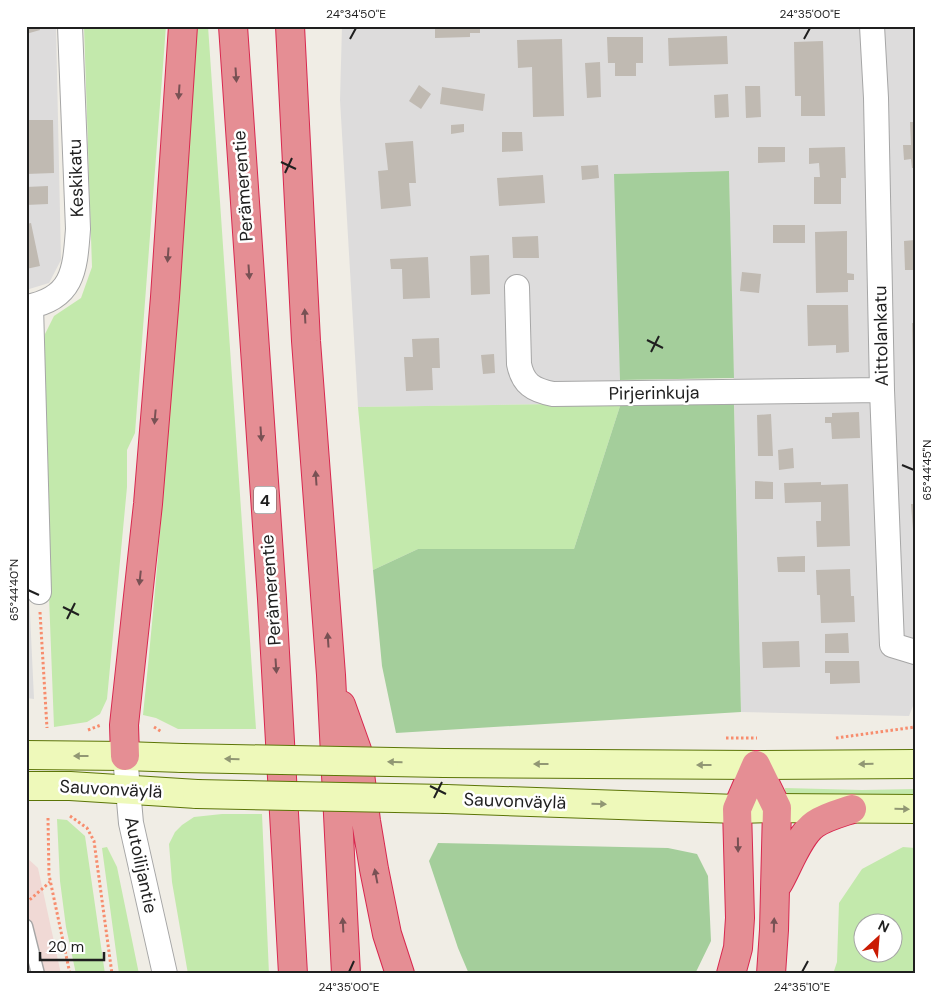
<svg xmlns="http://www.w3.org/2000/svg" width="941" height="1000" font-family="'DM Sans',sans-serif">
	<rect width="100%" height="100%" fill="#f0ede5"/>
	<path fill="#dddcdc" d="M26 26H56L61 260 49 283 26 290Z
		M342 26H915V701L909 716 741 712 729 171 615 174 621 403 358 407 340 100Z
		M26 528 34 699 26 698Z"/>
	<path fill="#f0d9d5" d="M26 857 38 868 61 974H26Z"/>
	<path fill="#c3e9ac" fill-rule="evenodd" d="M84 26H166L135 433 127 450V487L107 699 100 714 87 722 54 727 40 360 45 334 54 316 81 298 92 267Z
		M195 26H208L256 729H178L156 718 143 715C167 486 180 256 195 26Z
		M621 403 574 549H418L373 570 358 407Z
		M785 788 862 790 915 789V797L785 794Z
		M222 814H262L269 974H188L172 882 169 844 175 832 182 825 194 817Z
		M57 819 67 820 85 836 105 974H76L66 927 60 881Z
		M107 847 117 867 139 974H119L102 848Z
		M903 847 915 848V974H833L837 962 839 903 862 869ZM894 922V952H864V922Z"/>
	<path fill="#a4ce9b" d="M729 171 734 378 620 380 614 174Z
		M621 403 734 404 741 712 396 733 382 666 373 570 418 549H574Z
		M438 843 668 848 697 854 708 876 711 941 695 974H469L458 948 429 861Z"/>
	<path fill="#c0bab2" d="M26 26H39L40 30 26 34Z
		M435 26H480V33H470V37L435 38Z
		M727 36 728 64 669 66 668 38Z
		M607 37H643V63H636V76H615V63H608Z
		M562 39 564 116 533 117 532 67 518 68 517 40Z
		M823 41 825 116H801V96H795L794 42Z
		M600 62 601 97 587 98 585 63Z
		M419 85 431 94 421 109 409 101Z
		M745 86H760L761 117 746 118Z
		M442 87 485 94 483 111 440 104Z
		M728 94 729 117 715 118 714 95Z
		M26 120H53L54 173 26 174Z
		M910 122H915V168H912L911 159 904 160 903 145H911Z
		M464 124V132L451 134V125Z
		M502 132H522L523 151 502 152Z
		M413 141 416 183H409L411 206 381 209 378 171 388 170 385 143Z
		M758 147H785V162L758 163Z
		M845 147 846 178H841V204H814V177H820L819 163 809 164V148Z
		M598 165 599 178 582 180 581 166Z
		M543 175 545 203 499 206 497 178Z
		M48 186V204L26 205V187Z
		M31 223 40 266 26 269V224Z
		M773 225H805V243H773Z
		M847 231V273L854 274V280H848V292L816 293 815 232Z
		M538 236 539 258H513L512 237Z
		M915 240V270H905L904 241Z
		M489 255 490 294 471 295 470 256Z
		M428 257 430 298 403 299 402 269H391L390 259Z
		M742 272 761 274 759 293 740 291Z
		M807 305H848L849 352 836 353V345L808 346Z
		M912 323H915V367H913Z
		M439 338 440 368H432L433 390 406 391 404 357H413L412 339Z
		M494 354 495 373 483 374 481 355Z
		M859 412 860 438 832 439 831 423H825V417H832V413Z
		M771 414 773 456H758L757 415Z
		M793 448 794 468 779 470 778 450Z
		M755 481 773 482V499H755Z
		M821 482V485L848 484 850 546 817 547 816 521H821V502L785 503 784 483Z
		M911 504H915V530H913Z
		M805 556V572H778L777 557Z
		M850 569 851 596H854L855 622 821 623 820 595H817L816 570Z
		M848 633 849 653H825V634Z
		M799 641 800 667 763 668 762 642Z
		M825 661H859L860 683 830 684V673H825Z"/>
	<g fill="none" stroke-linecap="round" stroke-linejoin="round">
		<defs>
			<path id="lane" d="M26 926 38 974"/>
			<path id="street" d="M872 26 876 98 882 390 892 645 915 652
				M517 287 519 364C523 384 533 390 553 394L882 390
				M31 306 39 592
				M26 307C74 299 75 269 78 229L70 26
				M125 756 131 823 165 974"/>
			<path id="secondary" d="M26 755 125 756 182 758
				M444 763 756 765 915 764
				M26 786H70L197 794
				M446 799 737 809 777 808 915 809"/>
			<path id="highway" d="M233 26 272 599 293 974
				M290 26 306 341 331 675 346 974
				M341 705 357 750 366 821 374 869 387 934 400 974
				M125 756 124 725 148 504 165 297 183 26
				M756 765 777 808 774 930 771 974
				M778 884C788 867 799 835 815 824 825 817 840 813 852 809
				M731 974 738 948 740 918 737 809 756 765"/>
		</defs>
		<use href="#lane" stroke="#a6a6a6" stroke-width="15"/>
		<use href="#street" stroke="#a6a6a6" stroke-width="26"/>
		<use href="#secondary" stroke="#5c7507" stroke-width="30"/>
		<use href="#highway" stroke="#d8284f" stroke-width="30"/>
		<path stroke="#f78d6e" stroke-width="3" stroke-dasharray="2.5 2.5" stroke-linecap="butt" d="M40 612 47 728
			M154 727 162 732
			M88 730 101 725
			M726 738H757
			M836 738 915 727
			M70 816 87 828 94 841 112 974
			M48 818 49 875 70 974
			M26 903 50 882"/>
		<use href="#lane" stroke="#fff" stroke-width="12"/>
		<use href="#street" stroke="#fff" stroke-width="24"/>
		<use href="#secondary" stroke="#eef9ba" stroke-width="28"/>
		<use href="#highway" stroke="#e58e94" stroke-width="28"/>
		<defs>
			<path id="secondary-bridge" d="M182 758 444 763
				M197 794 446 799"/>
		</defs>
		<use href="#secondary-bridge" stroke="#5c7507" stroke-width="30" stroke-linecap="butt"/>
		<use href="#secondary-bridge" stroke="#eef9ba" stroke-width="28"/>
	</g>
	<defs><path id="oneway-solid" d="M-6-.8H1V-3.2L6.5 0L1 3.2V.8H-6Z" transform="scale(1.25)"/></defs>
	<g fill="#785154">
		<use href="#oneway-solid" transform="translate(236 75) rotate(86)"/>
		<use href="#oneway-solid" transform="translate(179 92) rotate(94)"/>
		<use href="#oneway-solid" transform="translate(168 255) rotate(94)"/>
		<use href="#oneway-solid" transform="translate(249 272) rotate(86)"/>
		<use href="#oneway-solid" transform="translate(305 316) rotate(-93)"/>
		<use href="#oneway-solid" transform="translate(155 417) rotate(95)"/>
		<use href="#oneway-solid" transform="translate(261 434) rotate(86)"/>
		<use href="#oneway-solid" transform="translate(316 478) rotate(-94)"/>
		<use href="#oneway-solid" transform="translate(140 578) rotate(96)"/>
		<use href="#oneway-solid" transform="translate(328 640) rotate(-94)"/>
		<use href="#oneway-solid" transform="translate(276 666) rotate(86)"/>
		<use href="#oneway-solid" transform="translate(738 845) rotate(89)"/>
		<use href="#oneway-solid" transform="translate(376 876) rotate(-101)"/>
		<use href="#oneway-solid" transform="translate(343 925) rotate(-93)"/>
		<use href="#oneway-solid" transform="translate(774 925) rotate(-88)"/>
	</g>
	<g fill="#919774">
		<use href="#oneway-solid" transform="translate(81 756) rotate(180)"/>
		<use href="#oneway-solid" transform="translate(232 759) rotate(-179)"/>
		<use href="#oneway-solid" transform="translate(395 762) rotate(-179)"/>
		<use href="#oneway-solid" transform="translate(541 764) rotate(-180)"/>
		<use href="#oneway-solid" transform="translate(866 764) rotate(179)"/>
		<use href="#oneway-solid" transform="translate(704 765) rotate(-180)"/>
		<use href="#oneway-solid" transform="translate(599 804) rotate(2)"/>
		<use href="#oneway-solid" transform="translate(902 809) rotate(1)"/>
	</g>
	<path fill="none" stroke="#1f1f1f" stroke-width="2" d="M350 39 356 28M804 39 810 28M281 162 296 169M285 173 292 158M647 340 663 348M651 352 659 336M902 465 914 470M28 590 39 595M63 607 79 615M67 619 75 603M430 786 446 794M434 798 442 782M349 972 354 961M802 972 808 961"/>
	<g text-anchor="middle" stroke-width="5" stroke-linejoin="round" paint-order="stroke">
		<rect fill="#fff" stroke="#626262" stroke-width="1" x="254" y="486.5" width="22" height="27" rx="4"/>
		<g font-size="16" font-weight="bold" fill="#1f1f1f">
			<text x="265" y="506">4</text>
		</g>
		<g font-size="18" fill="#1f1f1f" stroke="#fff">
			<text transform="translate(76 178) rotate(-92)" y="6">Keskikatu</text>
			<text transform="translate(243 186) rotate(-94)" y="6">Perämerentie</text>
			<text transform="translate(881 336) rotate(-91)" y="6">Aittolankatu</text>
			<text transform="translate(654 393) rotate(-1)" y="6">Pirjerinkuja</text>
			<text transform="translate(271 590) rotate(-94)" y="6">Perämerentie</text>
			<text transform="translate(111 789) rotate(3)" y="6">Sauvonväylä</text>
			<text transform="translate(515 801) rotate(2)" y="6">Sauvonväylä</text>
			<text transform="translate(141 865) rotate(78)" y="6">Autoilijantie</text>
		</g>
	</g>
	<rect width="941" height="1000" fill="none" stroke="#ffffff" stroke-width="55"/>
	<g transform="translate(878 938) rotate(26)"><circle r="24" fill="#ffffff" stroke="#a5a5a5"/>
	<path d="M0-4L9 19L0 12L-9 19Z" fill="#ca1b03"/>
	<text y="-8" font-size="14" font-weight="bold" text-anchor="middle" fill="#1f1f1f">N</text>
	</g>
	<path d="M40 952v8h64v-8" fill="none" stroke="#1f1f1f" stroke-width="2.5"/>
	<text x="48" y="952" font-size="15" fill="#1f1f1f" stroke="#ffffff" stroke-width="4" paint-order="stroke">20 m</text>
	<rect x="28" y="28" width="886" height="944" fill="none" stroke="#1f1f1f" stroke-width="2"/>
	<g font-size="12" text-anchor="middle" fill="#1f1f1f">
		<text x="356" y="18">24°34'50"E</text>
		<text x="810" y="18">24°35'00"E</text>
		<text transform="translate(927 470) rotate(-90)" y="4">65°44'45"N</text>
		<text transform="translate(14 590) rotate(-90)" y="4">65°44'40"N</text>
		<text x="349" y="991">24°35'00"E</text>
		<text x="802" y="991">24°35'10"E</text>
	</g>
</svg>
